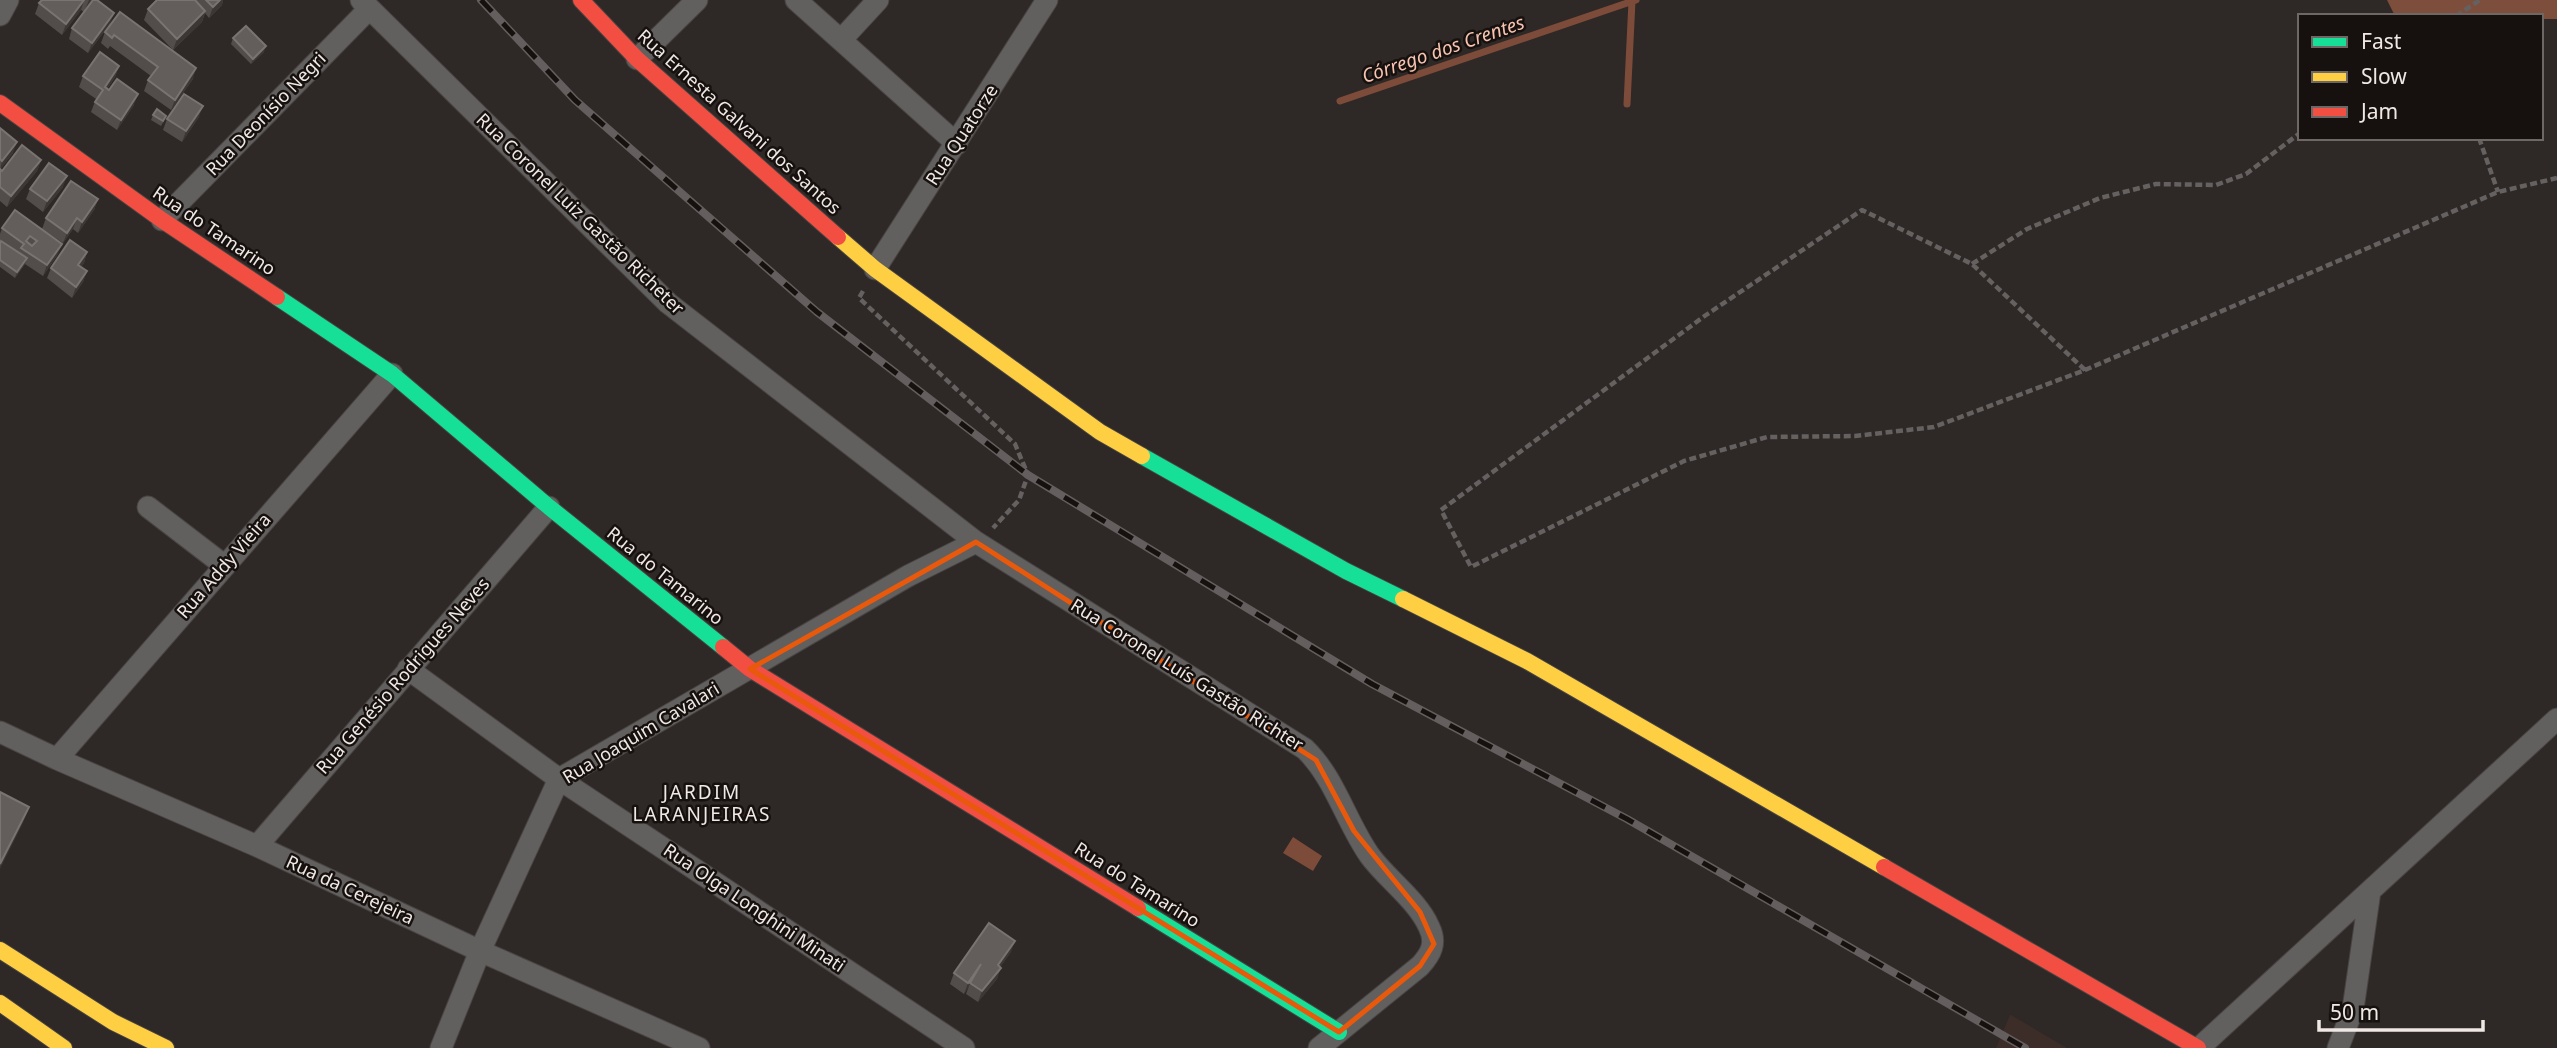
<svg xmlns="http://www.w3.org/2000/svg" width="2557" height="1048" font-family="'Noto Sans',sans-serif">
	<rect width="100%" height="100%" fill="#2e2826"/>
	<path fill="#3d2d28" d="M2010 1015H2011L2067 1048H1996Z"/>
	<path fill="#7e4e3c" d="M2387 0H2557V19H2541V16H2395Z"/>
	<path fill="#7c4b39" d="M1293 837 1322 856 1313 871 1283 853Z"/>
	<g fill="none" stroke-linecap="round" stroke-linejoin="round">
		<path stroke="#7c4b39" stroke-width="7" d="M1340 101 1636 0
			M1627 104 1632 1"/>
		<defs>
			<path id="street" d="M361 0 668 303 976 542 1305 749C1335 778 1346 822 1370 856 1387 879 1418 901 1429 927 1437 943 1431 954 1420 966L1319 1048
				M796 0 957 144
				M0 15 8 0
				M841 40 878 0
				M637 59 697 0
				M162 220 369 9
				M875 269 1047 0
				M148 507 225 566
				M408 669 559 779 964 1048
				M0 732 57 759 257 846 480 951 699 1048
				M57 759 392 374
				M257 846 549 507
				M441 1048 480 951 559 779 908 576 976 542
				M2199 1048 2557 719
				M2338 1048 2353 1009 2370 891"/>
			<path id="fast" d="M277 297 392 374 549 507 723 647
				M1142 456 1346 571 1403 599
				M1138 908 1339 1032"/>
			<path id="slow" d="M838 237 875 269 1100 432 1142 456
				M1403 599 1527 661 1884 867
				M0 950 113 1022 166 1048
				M0 1003 64 1048"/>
			<path id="jam" d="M581 0 637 59 838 237
				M0 103 162 220 277 297
				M723 647 750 669 1138 908
				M1884 867 2198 1048"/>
		</defs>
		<use href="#street" stroke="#484442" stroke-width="23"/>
		<use href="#fast" stroke="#484442" stroke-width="18"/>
		<use href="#slow" stroke="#484442" stroke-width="18"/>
		<use href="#jam" stroke="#484442" stroke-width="18"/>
		<path stroke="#656160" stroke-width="4.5" stroke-dasharray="7 3.5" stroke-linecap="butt" d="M2456 16 2480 0
			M2479 138 2498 192
			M1972 264 2027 229 2100 198 2156 184 2216 185 2246 174 2300 133
			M863 291 859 298 1015 444 1028 475 1019 500 993 528
			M2085 370 1972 264 1862 210 1706 315 1441 510 1471 567 1684 461 1767 437 1855 436 1934 427 2085 370 2498 192 2557 178"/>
		<use href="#street" stroke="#625f5f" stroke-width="21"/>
		<use href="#fast" stroke="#16e098" stroke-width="16"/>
		<use href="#slow" stroke="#ffcf43" stroke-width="16"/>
		<use href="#jam" stroke="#f24e42" stroke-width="16"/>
		<defs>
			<path id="rail" d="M481 0 575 100 817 312 1028 475 1372 684 1627 819 2025 1048"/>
		</defs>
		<use href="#rail" stroke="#645f5e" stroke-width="8"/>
		<use href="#rail" stroke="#16110f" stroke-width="5" stroke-dasharray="16" stroke-linecap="butt"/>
	</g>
	<path fill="#524d4b" d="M42 0H92L84 12 81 10 62 35 35 14 39 3Z
		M157 0H223L222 5 209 18 205 13 202 22 173 50 144 20 148 9Z
		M120 12 193 79 171 110 144 91 148 80 151 76 110 46 108 49 101 43 105 32Z
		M110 24 88 53 69 39 72 28Z
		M233 38 264 52 251 64 231 44Z
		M119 66 115 77 107 89 134 105 117 130 91 112 96 99 79 87 83 76Z
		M153 115 164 121 161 126 151 120Z
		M199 117 182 142 163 130 167 119Z
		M0 128 13 153 0 169 2 171 41 160 37 171 7 207 0 201Z
		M63 187 43 212 26 199 30 189Z
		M98 199 94 210 78 233 73 229 63 243 42 229 46 218Z
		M15 210 58 254 43 276 25 264 15 278 0 267V243L8 246 0 240V234L2 228Z
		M87 252 84 263 81 267 87 271 83 282 72 298 47 278 51 268Z
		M1011 952 1000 967 997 979 978 1002 966 994 969 986 964 994 950 984 954 973Z"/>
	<path fill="#3c3735" d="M84 0 81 10 62 35 66 24Z
		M89 0H92L90 4 84 12Z
		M220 0H223L222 5 209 18 213 7Z
		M205 11 202 22 173 50 177 39Z
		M114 13 110 24 88 53 92 43Z
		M266 46 264 52 251 64 253 59Z
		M119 66 115 77 101 98 105 87Z
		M196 68 193 79 171 110 175 100Z
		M138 94 134 105 117 130 121 120Z
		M203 106 199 117 182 142 186 131Z
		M17 142 13 153 0 170 2 161Z
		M41 160 37 171 7 207 11 196Z
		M67 176 63 187 43 212 47 201Z
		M98 199 94 210 78 233 82 222Z
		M77 218 73 229 63 243 67 233Z
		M62 244 58 254 43 276 47 265Z
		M87 252 84 263 74 276 78 265Z
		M27 258 25 264 15 278 17 272Z
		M87 271 83 282 72 298 76 287Z
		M29 807 23 823 0 869V864Z
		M1015 941 1011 952 994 976 998 965Z
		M981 964 969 986 964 994 968 983Z
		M1001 968 997 979 978 1002 982 991Z"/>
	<path fill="#635d5b" stroke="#797371" stroke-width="2" fill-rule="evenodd" d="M42 0H84L66 24 39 3Z
		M93 0H97L114 13 92 43 72 28Z
		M157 0H195L205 11 177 39 148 9Z
		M206 0H220L213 7Z
		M120 12 196 68 175 100 148 80 158 67 114 35 112 38 105 32Z
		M246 26 266 46 253 59 233 38Z
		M100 52 119 66 105 87 109 90 117 79 138 94 121 120 95 102 103 90 83 76Z
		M184 94 203 106 186 131 167 119Z
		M157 109 166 116 163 121 153 115Z
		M0 128 17 142 2 161 0 159Z
		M22 145 41 160 11 196 0 187V169L2 171Z
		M49 163 67 176 47 201 30 189Z
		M71 181 98 199 82 222 77 218 67 233 46 218Z
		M15 210 62 244 47 265 21 248 24 244 2 228ZM30 236 37 241 32 246 26 241Z
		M70 240 87 252 78 265 87 271 76 287 51 268Z
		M1 241 27 258 17 272 0 260V243Z
		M0 792 29 807 0 864Z
		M989 923 1015 941 998 965 1001 968 982 991 970 983 981 964 968 983 954 973Z"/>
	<path fill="none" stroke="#e8590c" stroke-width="5" stroke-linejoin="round" d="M976 542 1316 760 1354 831 1420 912 1434 944 1420 966 1339 1032 750 669Z"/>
	<g text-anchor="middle" stroke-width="5" stroke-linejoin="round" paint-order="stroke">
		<g font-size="18" fill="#efe8e5" stroke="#16110f">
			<text transform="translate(266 114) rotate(-46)" y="6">Rua Deonísio Negri</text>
			<text transform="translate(739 122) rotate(42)" y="6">Rua Ernesta Galvani dos Santos</text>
			<text transform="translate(962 135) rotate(-57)" y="6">Rua Quatorze</text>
			<text transform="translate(580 214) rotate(44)" y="6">Rua Coronel Luiz Gastão Richeter</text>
			<text transform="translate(214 231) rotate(34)" y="6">Rua do Tamarino</text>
			<text transform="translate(224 566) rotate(-49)" y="6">Rua Addy Vieira</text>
			<text transform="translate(665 576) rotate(39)" y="6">Rua do Tamarino</text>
			<text transform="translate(1187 675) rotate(32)" y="6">Rua Coronel Luís Gastão Richter</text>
			<text transform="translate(403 676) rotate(-49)" y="6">Rua Genésio Rodrigues Neves</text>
			<text transform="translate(641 733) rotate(-31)" y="6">Rua Joaquim Cavalari</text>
			<text transform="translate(1137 885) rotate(32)" y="6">Rua do Tamarino</text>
			<text transform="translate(350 890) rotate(25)" y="6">Rua da Cerejeira</text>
			<text transform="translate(754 908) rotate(34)" y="6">Rua Olga Longhini Minati</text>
		</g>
		<g font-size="19" font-style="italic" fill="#f8c4b1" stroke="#16110f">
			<text transform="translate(1443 49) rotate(-19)" y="7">Córrego dos Crentes</text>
		</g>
		<g font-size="19" letter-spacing="2" fill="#efe8e5" stroke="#16110f">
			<text x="702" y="799">JARDIM<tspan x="702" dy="22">LARANJEIRAS</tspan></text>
		</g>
	</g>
	<rect x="2298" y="14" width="245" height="126" fill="#16110f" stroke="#6d6765" stroke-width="2"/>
	<rect x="2312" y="37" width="35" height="10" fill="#16e098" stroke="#6d6765" stroke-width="2"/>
	<text x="2361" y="49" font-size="21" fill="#efe8e5">Fast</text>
	<rect x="2312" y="72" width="35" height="10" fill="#ffcf43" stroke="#6d6765" stroke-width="2"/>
	<text x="2361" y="84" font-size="21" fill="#efe8e5">Slow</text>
	<rect x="2312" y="107" width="35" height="10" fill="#f24e42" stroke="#6d6765" stroke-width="2"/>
	<text x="2361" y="119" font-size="21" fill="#efe8e5">Jam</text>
	<path d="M2319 1020v10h164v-10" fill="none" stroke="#efe8e5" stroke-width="3.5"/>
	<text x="2330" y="1020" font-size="21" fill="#efe8e5" stroke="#16110f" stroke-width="5" paint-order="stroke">50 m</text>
</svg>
